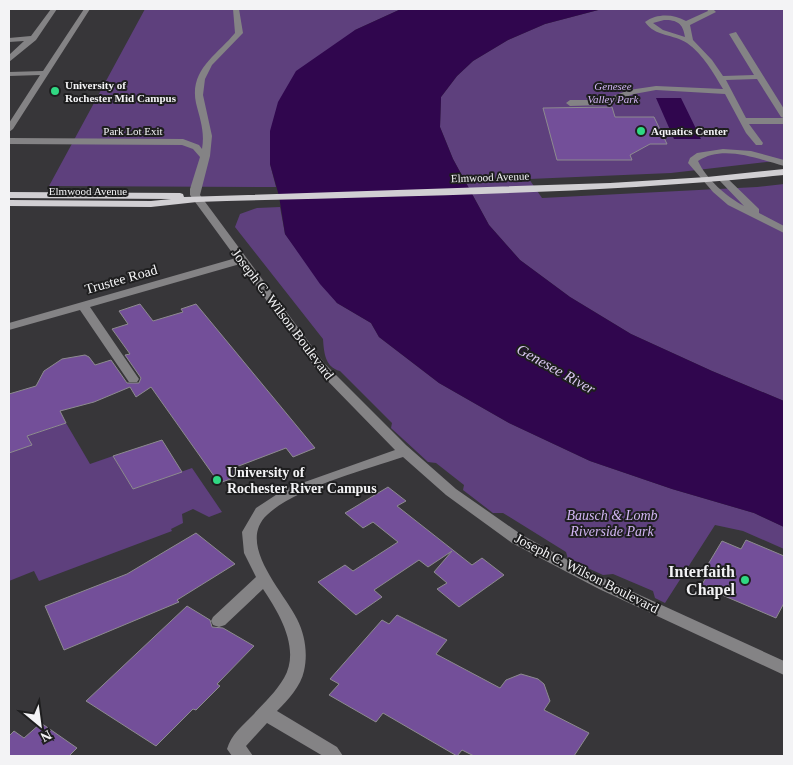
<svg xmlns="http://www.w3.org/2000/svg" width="793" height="765" font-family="Georgia,serif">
	<rect width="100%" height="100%" fill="#373639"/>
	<path fill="#5e407d" d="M145 9H401L355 30 270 164 276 187 49 186Z
		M602 9H784V160L671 173 529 179 542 198 757 187 784 184V401L712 371 631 334 570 297 520 260 489 225 453 159 440 127 441 97 457 76 473 61 508 40 545 24Z
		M280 207 285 234 337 303 371 323 379 337 439 383 509 423 590 461 672 489 754 513 784 527V549L743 531 715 525 665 603 655 598 653 591 613 574 603 575 568 559 566 552 503 513H493L463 490 464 485 436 463 428 462 391 428 392 423 340 371C325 367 324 353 323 339L235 227 240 214 257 208Z
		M66 423 90 464 113 456 133 489 192 468 222 512 209 517 193 509 182 514 183 523 171 529 172 531 39 581 34 571 9 581V453L31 445 27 436Z"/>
	<path fill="#30064e" d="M401 9H602L545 24 508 40 473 61 457 76 441 97 440 127 453 159 489 225 520 260 570 297 631 334 712 371 784 401V527L754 513 672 489 590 461 509 423 439 383 379 337 371 323 337 303 320 284 285 234 279 196 270 164V131L278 102 296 71 355 30Z
		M656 98H681L701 139H674Z"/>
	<path fill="#734f99" stroke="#8d8b8f" d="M612 107 615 117H654L667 144H650L630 155 632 160H557L543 108Z
		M140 304 153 321 183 312 181 309 196 304 315 448 293 457 286 448 236 467 242 475 219 483 151 387 136 397 130 387 94 402 60 411 66 423 27 436 32 445 9 453V394L36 386 44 371 62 359 85 355 89 357 95 365 111 360 127 383H139L141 378 125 355 130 354 112 329 128 324 119 311Z
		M162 440 182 472 133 489 113 456Z
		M388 487 406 501 397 506 472 565 482 558 504 575 459 607 437 589 447 583 434 572 452 551 428 567 419 560 374 590 382 597 356 615 318 582 345 565 353 571 398 542 373 522 363 528 345 513Z
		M196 533 235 564 177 600 179 602 64 650 45 606 127 574Z
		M746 540 784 556V603L776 618 701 586 709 573 704 571 722 541 741 549Z
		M187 606 210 620 212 627 223 628 254 646 217 684 220 686 196 710 193 709 156 746 86 701Z
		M397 615 447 640 436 654 500 688 506 680 521 674 538 679 544 684 550 701 544 710 589 733 574 756H474L462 750 457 756 383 713 376 722 329 695 339 684 330 679 382 620 389 624Z
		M41 723 77 748 69 756H9V736L14 731 24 738Z"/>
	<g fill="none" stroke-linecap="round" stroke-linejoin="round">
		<path fill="#848385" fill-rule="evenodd" d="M51 9H57L36 40 9 62V55L24 41 9 42V38L31 36Z
			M84 9H90L13 129 9 132V123L40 75 9 76V72L43 71Z
			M233 9H239L243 33 212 65 205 79 203 95 212 136 210 156 200 195 325 364 406 445 456 489 522 535 562 557 609 581 784 661V675L599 589 512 543 446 495 403 457C365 470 295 488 267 515 236 544 284 592 297 619 305 635 308 653 304 671 301 686 288 700 277 711L337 747 343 756H323L267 723 246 746 253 756H232L227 749C231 735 242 726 252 716 263 704 276 692 284 678 301 649 279 613 263 589L225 625 219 627 213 625 211 621 213 617 256 577 244 553 242 532 256 508 285 489 395 450 317 370 240 264 90 307 139 379 137 382H129L80 310 9 330V323L236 258 190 195V189L200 157 193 149 182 145 9 144V138L183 139 199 145 202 149C205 132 200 119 196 103 189 70 217 55 235 33Z
			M707 9H713L716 12 690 25 693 40 712 60 723 76 754 75 729 34 736 32 784 109V118L781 117 757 79 726 80 746 118H784V124H749L763 143 762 145H756L746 133 725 94 656 90 634 94 604 105 570 106 566 103 570 100H603L629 90 656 86 723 89C714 74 703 54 687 43 674 34 655 37 645 22 657 13 674 14 686 21L708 11ZM664 20C677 20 683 23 685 37L663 30 653 23Z
			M723 149 751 151 784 160V166C758 159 723 144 698 161 706 179 727 197 744 206L719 180V176H725L759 209V213L784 226V233L728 205 713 192 688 163 690 158 697 153Z"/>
		<path fill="#d1cfd3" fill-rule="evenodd" d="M784 169V175C589 195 393 196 197 202L151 207 9 206V200L151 201 171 199 9 198V192L180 193 183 194 184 197 610 183 707 177Z"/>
	</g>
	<g fill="#30d883" stroke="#1e1e1f" stroke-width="2">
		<circle cx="55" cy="91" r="5"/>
		<circle cx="641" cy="131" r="5"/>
		<circle cx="217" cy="480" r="5"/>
		<circle cx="745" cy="580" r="5"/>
	</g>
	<g text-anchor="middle" stroke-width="4" stroke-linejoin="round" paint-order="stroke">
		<g font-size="11" font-weight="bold" fill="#f3f3f5" stroke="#1e1e1f" text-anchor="start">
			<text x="65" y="89">University of<tspan x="65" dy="13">Rochester Mid Campus</tspan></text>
			<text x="651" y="135">Aquatics Center</text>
		</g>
		<g font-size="11" font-style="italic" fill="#d1b5f2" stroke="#1e1e1f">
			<text x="613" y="90">Genesee<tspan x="613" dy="13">Valley Park</tspan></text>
		</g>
		<g font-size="11" fill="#f3f3f5" stroke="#1e1e1f">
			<text x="133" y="135">Park Lot Exit</text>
			<text transform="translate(490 177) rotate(-2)" y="4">Elmwood Avenue</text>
			<text x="88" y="195">Elmwood Avenue</text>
		</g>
		<g font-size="14" fill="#f3f3f5" stroke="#1e1e1f">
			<text transform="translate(121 279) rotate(-16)" y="5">Trustee Road</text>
			<text transform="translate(283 314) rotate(53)" y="5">Joseph C. Wilson Boulevard</text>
			<text transform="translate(587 573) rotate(27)" y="5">Joseph C. Wilson Boulevard</text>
		</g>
		<g font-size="14" font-weight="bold" fill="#f3f3f5" stroke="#1e1e1f" text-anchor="start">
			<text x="227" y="477">University of<tspan x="227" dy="16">Rochester River Campus</tspan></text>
		</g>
		<g font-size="14" font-style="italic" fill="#d1b5f2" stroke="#1e1e1f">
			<text x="612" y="520">Bausch &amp; Lomb<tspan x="612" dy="16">Riverside Park</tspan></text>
		</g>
		<g font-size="15" font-style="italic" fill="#dac8f1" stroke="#1e1e1f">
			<text transform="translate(556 369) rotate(29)" y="5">Genesee River</text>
		</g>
		<g font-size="16" font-weight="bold" fill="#f3f3f5" stroke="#1e1e1f" text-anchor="end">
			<text x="735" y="577">Interfaith<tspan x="735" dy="18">Chapel</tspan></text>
		</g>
	</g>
	<rect width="793" height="765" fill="none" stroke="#f3f3f5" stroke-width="20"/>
	<g transform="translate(40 725) rotate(151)" stroke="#1e1e1f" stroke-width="4" paint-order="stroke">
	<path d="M0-4L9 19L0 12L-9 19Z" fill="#f3f3f5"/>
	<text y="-8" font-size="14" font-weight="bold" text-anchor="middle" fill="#f3f3f5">N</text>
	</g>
</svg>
